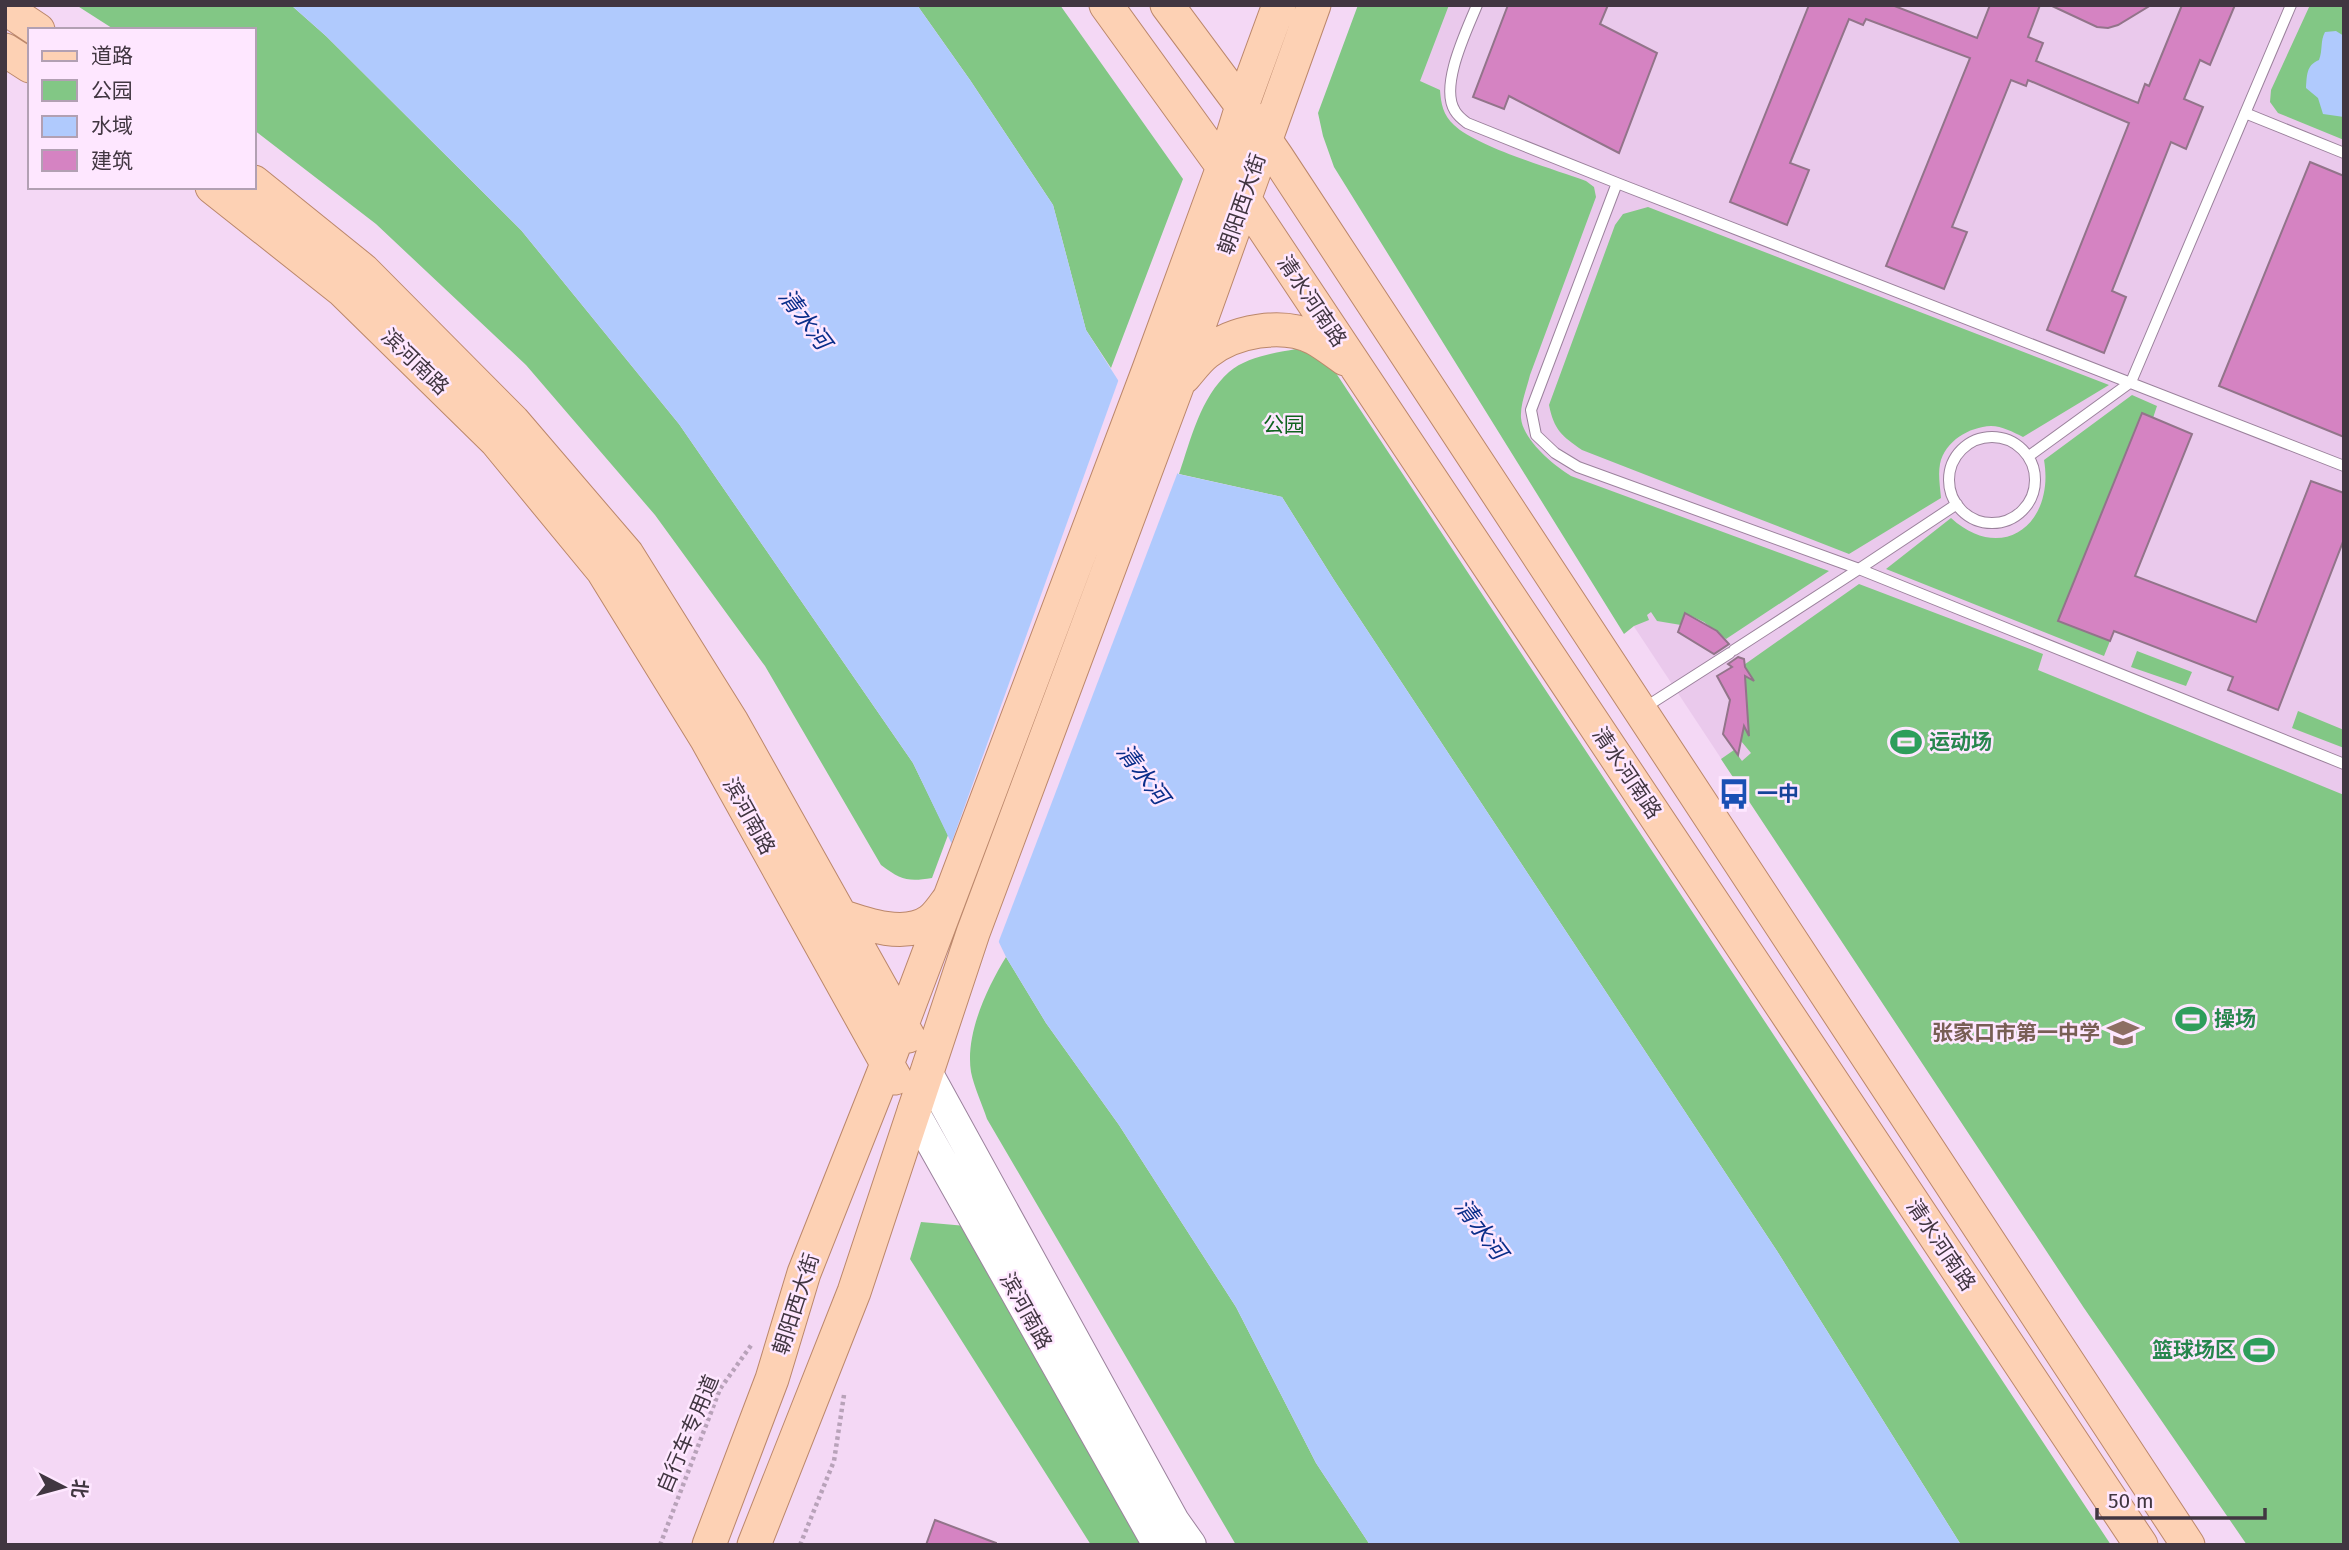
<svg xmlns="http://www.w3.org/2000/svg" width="2349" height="1550" font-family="'Fira Sans','Noto Sans SC',sans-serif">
	<rect width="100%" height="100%" fill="#f4d8f5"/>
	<path fill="#eac9ec" d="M1435 5H2344V1545H2247L2084 1308 1627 616 1368 188Z"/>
	<path fill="#82c785" d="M76 5H291L326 36 521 230 679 424 913 763 948 835 932 878C908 882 901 880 881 865L765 666 655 515 526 365 376 224 254 130V30H115Z
		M917 5H1060L1183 179 1111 368 1086 330 1053 205 970 80Z
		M1358 5H1449L1420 81 1440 90C1441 104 1443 115 1454 125 1477 147 1553 169 1586 181L1594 187 1596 197 1530 375C1527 388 1520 404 1521 418 1523 440 1553 465 1571 476L1829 571 1726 639 1704 622 1685 613 1681 625 1657 621 1651 612 1647 615 1649 620 1634 626 1624 634 1334 167 1323 136 1318 113Z
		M2310 5H2344V140L2278 113 2270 102 2271 90Z
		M1648 207 2109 385 2023 437C2013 432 2002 426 1991 426 1969 427 1945 441 1940 464 1938 475 1940 486 1941 498L1849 554 1582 450C1562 436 1554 430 1549 405L1615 225 1623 214Z
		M1296 349 1328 361 2111 1545H1961L1777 1251 1334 580 1282 497 1179 474C1191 439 1200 398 1229 372 1247 357 1274 353 1296 349Z
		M2132 395 2157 406 2153 418 2058 621 2110 641 2104 656 1886 569 1951 518C2003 565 2055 523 2044 460Z
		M1859 584 2043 654 2038 670 2344 795V1545H2247L2084 1308 1721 759 1734 750 1742 761 1751 753 1741 741C1746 715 1748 693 1741 667Z
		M2137 651 2192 672 2186 686 2131 667Z
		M2298 711 2344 730V748L2292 728Z
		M1006 957 1046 1023 1119 1125 1236 1307 1316 1463 1370 1545H1236L987 1119C982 1104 974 1087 971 1072 965 1034 987 988 1006 957Z
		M921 1222 966 1226 1044 1374 1144 1545H1091L910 1259Z"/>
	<path fill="#b0cafd" d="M291 5H917L970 80 1053 205 1086 330 1178 474 1282 497 1334 580 1777 1251 1961 1545H1370L1316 1463 1236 1307 1119 1125 1046 1023 1006 957 913 763 679 424 521 230 326 36Z
		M2336 31 2344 36V117L2323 114 2318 98 2306 88C2307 76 2306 65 2319 60 2323 50 2320 41 2325 32Z"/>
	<path fill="#f4d8f5" d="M1120 376 1179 469 997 946 950 847Z"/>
	<path fill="#d583c2" stroke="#92748a" stroke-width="2" d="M1508 5H1608L1600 24 1657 53 1619 153 1509 96 1504 109 1473 97Z
		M1809 5H1892L1977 38 1990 5H2040L2028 37 2043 43 2036 61 2138 103 2145 84 2149 86 2182 5H2235L2210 65 2200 60 2184 99 2203 107 2186 149 2171 142 2112 291 2126 297 2104 353 2047 330 2129 123 2028 80 2026 86 2011 80 1952 227 1967 232 1944 289 1886 266 1970 58 1866 19 1863 25 1849 19 1790 163 1809 170 1787 225 1730 202Z
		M2050 5H2151L2118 25 2108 28 2097 27Z
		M2310 162 2344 176V437L2219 386Z
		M2142 413 2192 434 2135 576 2256 622 2311 481 2344 493V539L2278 710 2228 690 2233 677 2114 631 2110 641 2058 621Z
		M1685 613 1717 631 1729 644 1714 654 1678 632Z
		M1738 657 1744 659 1745 667 1754 681 1745 676 1749 736 1744 726 1738 755 1723 734 1730 700 1717 676 1732 667 1728 664Z
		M935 1520 996 1543V1545H926Z"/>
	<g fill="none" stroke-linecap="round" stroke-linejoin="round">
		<defs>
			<path id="lane" d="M1477 5C1467 30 1439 86 1455 111 1458 116 1463 120 1467 123L1617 183
				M2245 113 2344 153
				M1949 480a43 43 0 1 1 86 0a43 43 0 1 1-86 0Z
				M2029 456 2131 382 2291 5
				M1859 569 2344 764
				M1859 569 1957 504
				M1734 650 1859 569 1578 467 1555 453 1536 435 1531 410 1617 183 2344 466
				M1644 708 1730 653"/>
			<path id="secondary" d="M927 1072 1174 1521 1191 1545
				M913 1110 1158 1545"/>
			<path id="primary" d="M1106 5 1223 167 2141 1545
				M1167 5 1242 106 1277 157 2188 1545
				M5 8 38 30
				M5 50 30 66
				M254 182 363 270 513 421 627 554 732 722 908 1036
				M212 187 342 290 496 441 603 571 706 738 895 1078
				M1184 377C1191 369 1198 359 1206 353 1233 331 1282 322 1314 338 1325 344 1335 352 1345 359
				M838 915C864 924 905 939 930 921 937 916 943 907 948 900
				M709 1545 772 1379 804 1273 887 1064 1149 369 1223 167 1242 106 1279 5
				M754 1545 854 1292 973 933 1178 384 1314 5"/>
		</defs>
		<use href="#lane" stroke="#9b829c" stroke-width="12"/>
		<use href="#secondary" stroke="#9b829c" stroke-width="32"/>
		<use href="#primary" stroke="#bb876b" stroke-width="35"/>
		<path stroke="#b8a2b9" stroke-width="4.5" stroke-dasharray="3.5 3.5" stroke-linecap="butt" d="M660 1545 720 1389 752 1344
			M800 1545 834 1461 844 1395"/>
		<use href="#lane" stroke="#fff" stroke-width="10"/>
		<use href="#secondary" stroke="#fff" stroke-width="30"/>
		<use href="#primary" stroke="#fdd1b4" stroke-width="33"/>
	</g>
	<defs>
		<symbol id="stadium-bare" viewBox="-9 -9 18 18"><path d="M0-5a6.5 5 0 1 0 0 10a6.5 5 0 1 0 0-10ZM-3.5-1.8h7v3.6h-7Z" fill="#2e9e5b" stroke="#fee7ff" stroke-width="2.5" paint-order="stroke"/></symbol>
		<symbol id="bus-bare" viewBox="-9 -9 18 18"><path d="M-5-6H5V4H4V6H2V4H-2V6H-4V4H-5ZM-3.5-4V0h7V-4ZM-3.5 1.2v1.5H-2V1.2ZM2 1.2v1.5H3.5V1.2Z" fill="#1a4fb4" stroke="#fee7ff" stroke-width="2.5" paint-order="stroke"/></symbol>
		<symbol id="school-bare" viewBox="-9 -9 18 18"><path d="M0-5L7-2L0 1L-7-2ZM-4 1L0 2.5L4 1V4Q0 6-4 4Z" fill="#8d6e63" stroke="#fee7ff" stroke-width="2.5" paint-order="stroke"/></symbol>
	</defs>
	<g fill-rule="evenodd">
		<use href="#stadium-bare" x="1884" y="720" width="44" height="44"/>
		<use href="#bus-bare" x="1712" y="772" width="44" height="44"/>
		<use href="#stadium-bare" x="2169" y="997" width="44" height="44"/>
		<use href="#school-bare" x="2101" y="1011" width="44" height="44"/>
		<use href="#stadium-bare" x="2237" y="1328" width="44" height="44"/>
	</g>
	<g text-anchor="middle" stroke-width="5" stroke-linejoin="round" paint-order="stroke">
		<g font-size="21" fill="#413641" stroke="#fee7ff">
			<text transform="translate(1242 204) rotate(-71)" y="7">朝阳西大街</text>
			<text transform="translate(1312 301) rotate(56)" y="7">清水河南路</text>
			<text transform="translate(415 362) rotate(44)" y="7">滨河南路</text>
			<text transform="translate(1627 773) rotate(56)" y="7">清水河南路</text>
			<text transform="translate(749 816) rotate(61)" y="7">滨河南路</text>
			<text transform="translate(1941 1245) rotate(56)" y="7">清水河南路</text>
			<text transform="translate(796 1304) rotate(-72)" y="7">朝阳西大街</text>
			<text transform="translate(1026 1311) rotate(61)" y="7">滨河南路</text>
			<text transform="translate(688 1434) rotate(-67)" y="7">自行车专用道</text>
		</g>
		<g font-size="21" fill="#10631f" stroke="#fee7ff">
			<text x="1284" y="432">公园</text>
		</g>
		<g font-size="21" font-weight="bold" fill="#27864d" stroke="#fee7ff" text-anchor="start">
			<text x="1929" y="749">运动场</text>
			<text x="2214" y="1026">操场</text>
			<text x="2236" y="1357" text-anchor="end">篮球场区</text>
		</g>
		<g font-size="21" font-weight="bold" fill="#164399" stroke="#fee7ff" text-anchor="start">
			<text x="1757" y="801">一中</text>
		</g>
		<g font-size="21" font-weight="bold" fill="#785e54" stroke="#fee7ff" text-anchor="end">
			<text x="2100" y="1040">张家口市第一中学</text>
		</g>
		<g font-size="23" font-style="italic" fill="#0a2e8a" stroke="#fee7ff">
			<text transform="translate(805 319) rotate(53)" y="8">清水河</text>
			<text transform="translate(1143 774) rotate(53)" y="8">清水河</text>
			<text transform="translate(1481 1229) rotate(53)" y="8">清水河</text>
		</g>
	</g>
	<rect width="2349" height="1550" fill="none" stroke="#413641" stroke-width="14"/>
	<rect x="28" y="28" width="228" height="161" fill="#fee7ff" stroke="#b2a0b3" stroke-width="2"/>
	<rect x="42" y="51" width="35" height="10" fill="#fdd1b4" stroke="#b2a0b3" stroke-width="2"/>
	<text x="91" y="63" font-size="21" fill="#413641">道路</text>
	<rect x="42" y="80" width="35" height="21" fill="#82c785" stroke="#b2a0b3" stroke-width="2"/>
	<text x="91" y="98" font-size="21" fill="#413641">公园</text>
	<rect x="42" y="116" width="35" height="21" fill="#b0cafd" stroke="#b2a0b3" stroke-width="2"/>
	<text x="91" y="133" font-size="21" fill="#413641">水域</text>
	<rect x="42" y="150" width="35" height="21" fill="#d583c2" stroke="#b2a0b3" stroke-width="2"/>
	<text x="91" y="168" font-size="21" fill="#413641">建筑</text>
	<g transform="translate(63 1487) rotate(96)" stroke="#fee7ff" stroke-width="5" paint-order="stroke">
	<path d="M0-5L12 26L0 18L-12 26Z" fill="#413641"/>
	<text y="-10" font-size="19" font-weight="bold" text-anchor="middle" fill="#413641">北</text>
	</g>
	<path d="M2097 1508v10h168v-10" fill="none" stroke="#413641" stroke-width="3.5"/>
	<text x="2108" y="1508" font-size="21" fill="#413641" stroke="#fee7ff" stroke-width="5" paint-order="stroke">50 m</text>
</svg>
